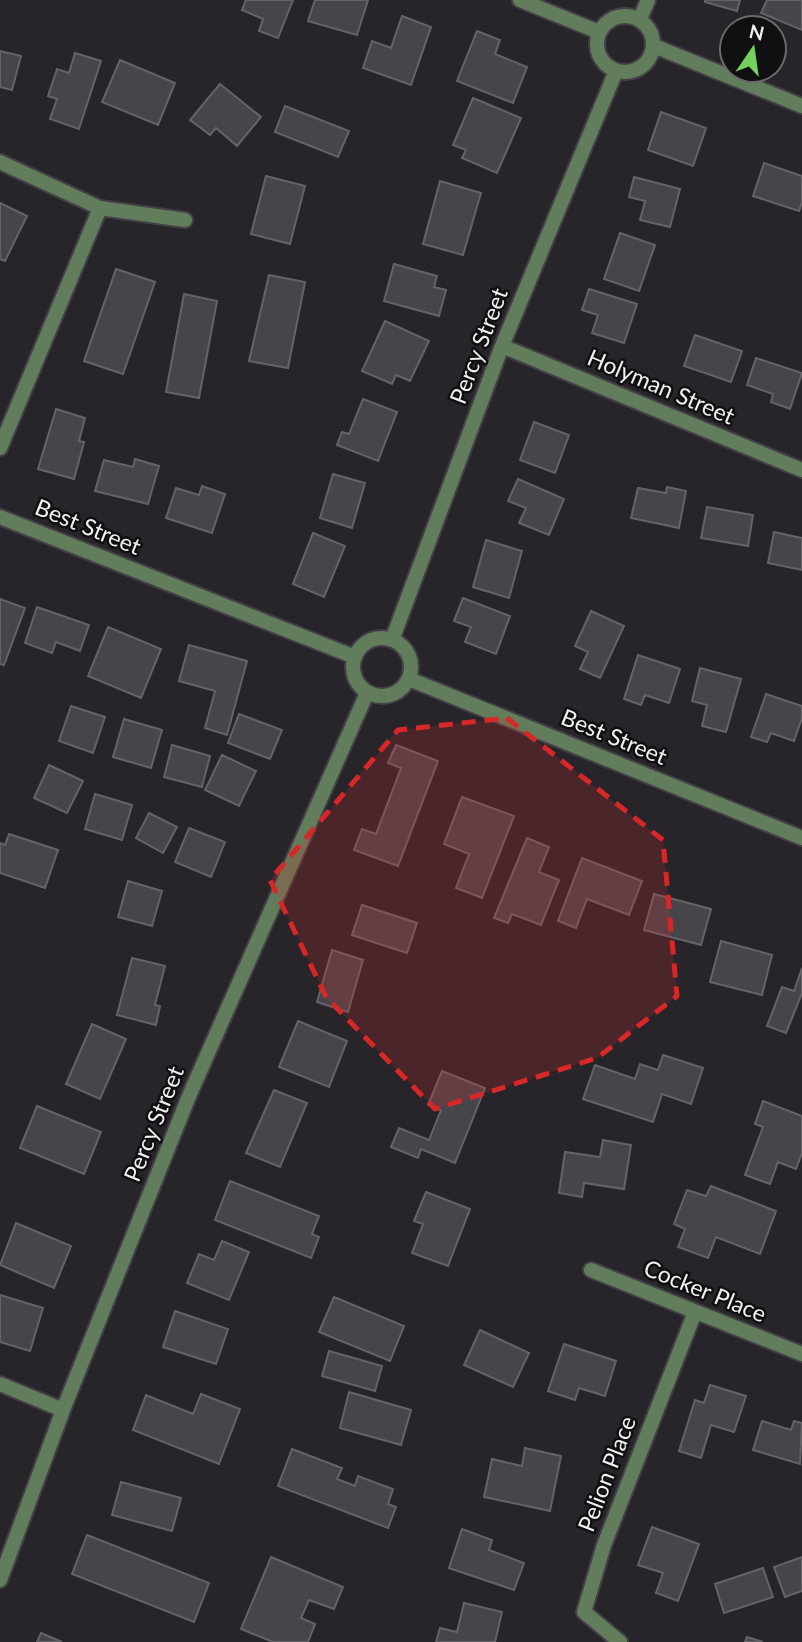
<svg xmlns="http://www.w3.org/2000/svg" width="802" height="1642" font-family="Lato,sans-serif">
	<rect width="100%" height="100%" fill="#27252a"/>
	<path fill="#47454a" stroke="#656368" stroke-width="2" d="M246 0H293L278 38 259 31 263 19 242 10Z
		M315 0H368L357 35 308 21Z
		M705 0H740L737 11 705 2Z
		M767 0H802V30L761 13Z
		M402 16 431 27 411 85 363 68 372 41 391 48Z
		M477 31 500 40 495 54 527 67 513 103 457 81Z
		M0 51 21 56 12 90 0 87Z
		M75 53 101 61 79 129 50 119 57 99 48 96 57 69 69 73Z
		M120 60 175 83 158 125 102 102Z
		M220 84 261 117 237 146 216 128 210 135 190 120Z
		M473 98 521 118 497 173 462 158 466 150 453 145Z
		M285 106 349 131 338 157 275 132Z
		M661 112 706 128 693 166 648 150Z
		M764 163 802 176V202L799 211 753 196Z
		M266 176 305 186 290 244 251 234Z
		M634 177 680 189 670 227 640 220 645 201 629 197Z
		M440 181 481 193 463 255 423 244Z
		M0 203 27 216 5 261 0 259Z
		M620 233 655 245 639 291 604 279Z
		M394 264 437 276 434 287 446 290 439 316 384 301Z
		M116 269 155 282 123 374 84 361Z
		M269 275 305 282 288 368 249 361Z
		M589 289 637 304 624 343 592 333 598 315 582 310Z
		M184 294 217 301 199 398 166 392Z
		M385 321 429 341 410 381 396 375 392 384 362 371Z
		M695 335 742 351 731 382 684 366Z
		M756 358 802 373 790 409 771 402 773 394 747 385Z
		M363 399 397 412 378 461 337 445 342 432 349 434Z
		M56 409 85 418 79 441 84 442 74 479 38 469Z
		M534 422 569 435 555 473 520 460Z
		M135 459 159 466 148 504 95 491 104 460 133 467Z
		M333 474 365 483 352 528 320 518Z
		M518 479 564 499 549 535 519 523 526 508 508 501Z
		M202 486 225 494 212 533 166 518 176 488 199 495Z
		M667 487 686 491 679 528 631 518 638 488 666 493Z
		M707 507 753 515 748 546 701 538Z
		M774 532 802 538V570L768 563Z
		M313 533 345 546 324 597 293 584Z
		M486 540 522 551 509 598 473 587Z
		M463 598 510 616 496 654 465 642 471 627 454 621Z
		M0 599 25 608 4 665 0 664Z
		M37 607 89 625 80 651 56 642 52 653 25 643Z
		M591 611 624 626 600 678 580 669 588 652 575 646Z
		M108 627 161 649 141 698 88 676Z
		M189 645 247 661 227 735 205 728 215 691 179 681Z
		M638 655 680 669 669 703 645 695 641 705 624 699Z
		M700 668 741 679 726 732 702 726 707 705 692 701Z
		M766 694 802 706V718L794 741 771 733 767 742 751 737Z
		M71 706 105 717 93 753 59 741Z
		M239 714 282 730 270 759 228 743Z
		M124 719 162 730 151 768 113 757Z
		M172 745 210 756 202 787 164 777Z
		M396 745 438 761 398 866 354 850 362 829 376 834 401 768 388 763Z
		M222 755 256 771 239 806 205 790Z
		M49 765 83 781 67 813 34 798Z
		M95 794 132 805 122 840 85 829Z
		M462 797 514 816 482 898 456 888 469 854 444 844Z
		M149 813 177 827 163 853 136 838Z
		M189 828 225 842 211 877 175 862Z
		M9 834 58 850 45 888 0 873V843L5 845Z
		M527 838 549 847 539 872 559 880 541 925 512 914 508 923 494 918Z
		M582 858 642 881 629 915 587 899 576 928 558 921Z
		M128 881 162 891 152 926 118 917Z
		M654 894 711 909 701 945 644 930Z
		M362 905 417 923 407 953 352 935Z
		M721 941 772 955 762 995 710 982Z
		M332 950 363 960 348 1012 317 1002Z
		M132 958 165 966 155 1005 160 1006 156 1025 117 1015Z
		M802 968V993L786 1033 767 1026 782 987 794 991Z
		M298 1021 347 1041 329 1087 279 1067Z
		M92 1024 126 1039 100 1099 66 1084Z
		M663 1055 703 1068 691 1104 662 1094 653 1122 583 1099 595 1065 635 1079 640 1064 658 1070Z
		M442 1071 485 1088 455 1163 421 1149 418 1158 391 1147 399 1128 429 1140 441 1110 428 1105Z
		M274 1090 307 1103 280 1167 246 1153Z
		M763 1101 802 1116V1153L796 1169 778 1162 770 1184 745 1175 763 1127 755 1124Z
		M37 1106 101 1132 84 1174 20 1148Z
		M603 1140 631 1145 624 1189 584 1183 582 1197 559 1193 565 1152 600 1157Z
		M230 1181 319 1216 312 1234 319 1237 311 1258 215 1220Z
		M711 1186 776 1211 760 1254 716 1237 708 1258 678 1247 685 1229 674 1224 687 1190 706 1196Z
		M426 1192 470 1209 448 1266 412 1253 423 1224 414 1221Z
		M16 1223 71 1246 54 1288 0 1265Z
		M222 1241 249 1252 229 1300 187 1283 199 1254 214 1260Z
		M0 1295 43 1308 30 1351 0 1342Z
		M334 1297 404 1326 390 1361 319 1332Z
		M175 1311 228 1329 216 1364 163 1347Z
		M480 1330 529 1353 513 1387 464 1365Z
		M564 1344 616 1361 605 1396 579 1388 575 1400 548 1391Z
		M329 1351 382 1366 375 1391 322 1376Z
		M710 1385 746 1396 734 1432 711 1425 701 1458 679 1451 695 1400 704 1403Z
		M349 1392 411 1410 401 1445 340 1428Z
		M201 1394 240 1409 219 1464 133 1430 146 1395 193 1414Z
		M762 1421 791 1430 794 1421 802 1423 800 1464 753 1450Z
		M525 1448 561 1456 550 1511 484 1497 492 1459 522 1466Z
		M292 1449 342 1468 337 1479 355 1486 358 1476 393 1489 388 1504 396 1507 388 1528 278 1486Z
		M121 1482 181 1498 172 1531 112 1515Z
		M652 1527 699 1544 678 1601 656 1593 663 1573 638 1565Z
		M462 1529 492 1540 489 1550 524 1563 514 1590 449 1568Z
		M87 1535 209 1583 194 1622 72 1574Z
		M271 1557 343 1587 334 1609 309 1600 301 1618 315 1624 308 1642H273L241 1629Z
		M802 1557V1591L785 1597 774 1567Z
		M763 1568 773 1597 724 1613 715 1584Z
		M464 1603 502 1612 495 1642H436L440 1628 457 1632Z
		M41 1633 62 1642H37Z
		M747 1637 763 1642H745Z"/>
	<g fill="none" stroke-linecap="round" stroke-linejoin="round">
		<defs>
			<path id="minor" d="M640 19 648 0
				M0 162 100 208 185 220
				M502 346 802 470
				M0 448 100 208
				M392 640 502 346 616 71
				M591 1270 802 1354
				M0 1384 63 1410
				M0 1580 63 1410 189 1096 367 693
				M620 1642 584 1612 604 1545 695 1312"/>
			<path id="tertiary" d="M520 0 599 32
				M597 44a28 28 0 1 1 56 0a28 28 0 1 1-56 0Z
				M654 46 802 106
				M0 517 355 657
				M353 667a29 29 0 1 1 58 0a29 29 0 1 1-58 0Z
				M409 679 802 838"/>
		</defs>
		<use href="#minor" stroke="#434146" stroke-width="18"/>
		<use href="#tertiary" stroke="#434146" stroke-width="18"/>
		<use href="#minor" stroke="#627d5c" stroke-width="14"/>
		<use href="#tertiary" stroke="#627d5c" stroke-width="14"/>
	</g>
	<path fill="#d62828" fill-opacity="0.2" stroke="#d62828" stroke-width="5" stroke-dasharray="14 9" stroke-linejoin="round" d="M507 718 663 840 677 996 597 1058 435 1109 326 997 270 880 398 730Z"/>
	<g text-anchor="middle" stroke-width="5" stroke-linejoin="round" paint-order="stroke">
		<g font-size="23" fill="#f1f0f3" stroke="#100f11">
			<text transform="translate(479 346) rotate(-69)" y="8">Percy Street</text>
			<text transform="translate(661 387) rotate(23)" y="8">Holyman Street</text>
			<text transform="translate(88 527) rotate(22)" y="8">Best Street</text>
			<text transform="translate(614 737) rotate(22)" y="8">Best Street</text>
			<text transform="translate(154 1124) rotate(-68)" y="8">Percy Street</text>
			<text transform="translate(705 1291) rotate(22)" y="8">Cocker Place</text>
			<text transform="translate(607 1474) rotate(-69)" y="8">Pelion Place</text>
		</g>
	</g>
	<g transform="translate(753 49) rotate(13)"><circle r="33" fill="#100f11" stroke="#6a696b" stroke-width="2"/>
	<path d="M0-5L12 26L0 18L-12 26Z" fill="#72d25d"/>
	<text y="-10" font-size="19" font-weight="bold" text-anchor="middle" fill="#f1f0f3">N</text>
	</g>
</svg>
